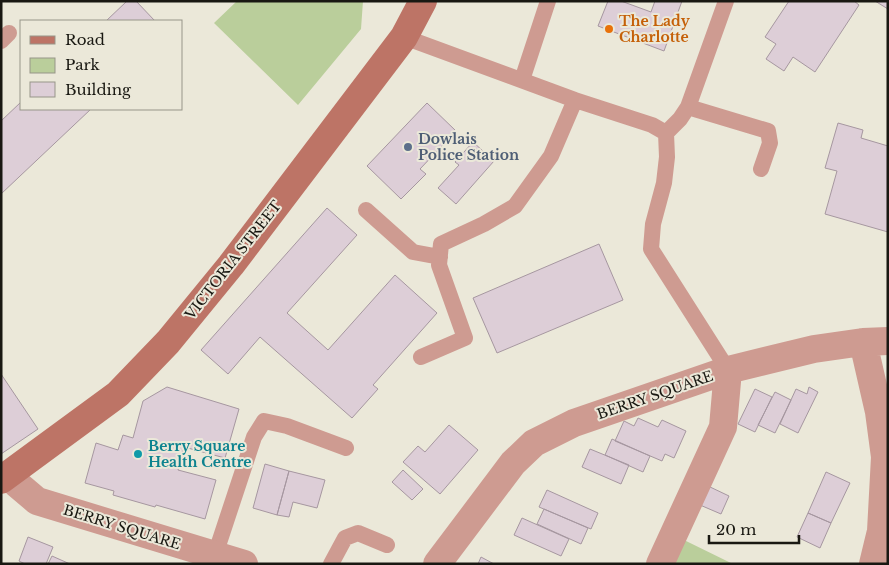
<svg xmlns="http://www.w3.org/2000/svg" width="889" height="565" font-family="'Libre Baskerville',serif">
	<rect width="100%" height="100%" fill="#ebe8d9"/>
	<path fill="#bace9b" d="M237 1H363L361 29 298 105 214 23Z
		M684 540 733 564H673Z"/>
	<path fill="#ddced7" stroke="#a697a0" d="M127 1H136L155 21H106Z
		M608 1H621L651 12 655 1H682L664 51 598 26Z
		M789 1H854L859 5 815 72 793 57 784 71 766 59 776 44 765 37Z
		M875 1H888V9Z
		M21 102V109H91L1 194V121Z
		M427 103 456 131 420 169 426 174 401 199 367 166Z
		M838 123 863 130 861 138 888 146V232L825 214 837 171 825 168Z
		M473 142 494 161 456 204 438 188 459 165 455 162Z
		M327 208 357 235 287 313 328 350 395 275 437 313 373 385 378 389 352 418 260 337 228 374 201 350Z
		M599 244 623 300 497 353 473 298Z
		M1 374 38 429 1 454Z
		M167 387 239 409 225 458 184 447 178 470 216 480 205 519 156 505 155 507 113 495 114 491 85 483 96 443 118 450 123 435 133 438 143 401Z
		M809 387 818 392 798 433 780 424 796 389 807 394Z
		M755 389 772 397 755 432 738 424Z
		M775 392 791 400 775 433 758 425Z
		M638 418 658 427 662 420 686 431 674 458 665 454 662 461 615 441 624 421 634 426Z
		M449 425 478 450 440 494 403 462 418 446 425 452Z
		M612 439 650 456 643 472 605 455Z
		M590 449 629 465 621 484 582 467Z
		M265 464 289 471 277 515 253 508Z
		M403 470 423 489 412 500 392 482Z
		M289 471 325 480 317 508 293 502 289 517 277 515Z
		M826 472 850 483 831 523 808 513Z
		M708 486 729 496 721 514 700 505Z
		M547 490 598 513 591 529 539 507Z
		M544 509 588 528 581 544 537 524Z
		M808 513 831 523 820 548 797 537Z
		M522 518 569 539 561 556 514 535Z
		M28 537 53 547 46 564H25L19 561Z
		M52 556 70 564H48Z
		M481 557 494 564H478Z"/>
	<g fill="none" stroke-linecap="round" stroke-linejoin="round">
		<path stroke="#ce9b91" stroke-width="16" d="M404 37 575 100 652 125 666 133 667 157 664 183 653 224 651 249 728 370
			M1 41 9 33
			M522 80 548 1
			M688 107 768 131 770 143 761 169
			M666 133 680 119 688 107 726 1
			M366 210 413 252 440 257
			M421 357 465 338 439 265 441 244 484 224 515 206 551 156 575 100
			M215 555 254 437 264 421 287 426 346 448
			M331 564 345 538 358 533 387 545"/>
		<path stroke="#ce9b91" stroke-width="28" d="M863 342 879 412 885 457 881 531 873 564
			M10 474 17 484 37 501 244 564
			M437 564 513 463 534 443 574 423 728 370 814 349 863 342 888 341
			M660 564 723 427 728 370"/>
		<path stroke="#bd7466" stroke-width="28" d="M1 480 118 394 168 342 231 265 404 37 423 1"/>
	</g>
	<circle fill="#e8710a" stroke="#ebe8d9" stroke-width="2" cx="609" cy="29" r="5"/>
	<circle fill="#5c6f8a" stroke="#ebe8d9" stroke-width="2" cx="408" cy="147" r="5"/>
	<circle fill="#0f9aa8" stroke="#ebe8d9" stroke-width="2" cx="138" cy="454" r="5"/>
	<g text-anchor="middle" stroke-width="4" stroke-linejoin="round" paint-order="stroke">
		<g font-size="14" font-weight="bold" fill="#c56008" stroke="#ebe8d9" text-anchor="start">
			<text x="619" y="26">The Lady<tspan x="619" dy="16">Charlotte</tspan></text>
		</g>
		<g font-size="14" font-weight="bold" fill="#4e5e75" stroke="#ebe8d9" text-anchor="start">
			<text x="418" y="144">Dowlais<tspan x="418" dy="16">Police Station</tspan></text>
		</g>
		<g font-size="14" fill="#191812" stroke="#ebe8d9">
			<text transform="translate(233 260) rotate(-52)" y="5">VICTORIA STREET</text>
			<text transform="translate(655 395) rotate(-19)" y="5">BERRY SQUARE</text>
			<text transform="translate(122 527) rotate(17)" y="5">BERRY SQUARE</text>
		</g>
		<g font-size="14" font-weight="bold" fill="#0d838f" stroke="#ebe8d9" text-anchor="start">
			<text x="148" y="451">Berry Square<tspan x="148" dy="16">Health Centre</tspan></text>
		</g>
	</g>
	<rect width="889" height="565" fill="none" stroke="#191812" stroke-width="5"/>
	<rect x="20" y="20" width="162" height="90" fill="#ebe8d9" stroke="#979589"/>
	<rect x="30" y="36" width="25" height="8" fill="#bd7466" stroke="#979589"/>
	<text x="65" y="45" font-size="15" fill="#191812">Road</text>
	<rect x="30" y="58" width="25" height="15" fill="#bace9b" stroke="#979589"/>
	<text x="65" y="70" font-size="15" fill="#191812">Park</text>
	<rect x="30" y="82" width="25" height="15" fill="#ddced7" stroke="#979589"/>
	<text x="65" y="95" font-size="15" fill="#191812">Building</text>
	<path d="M709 535v8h90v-8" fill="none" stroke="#191812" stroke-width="2.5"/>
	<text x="716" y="535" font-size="15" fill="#191812" stroke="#ebe8d9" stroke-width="4" paint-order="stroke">20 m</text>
</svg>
